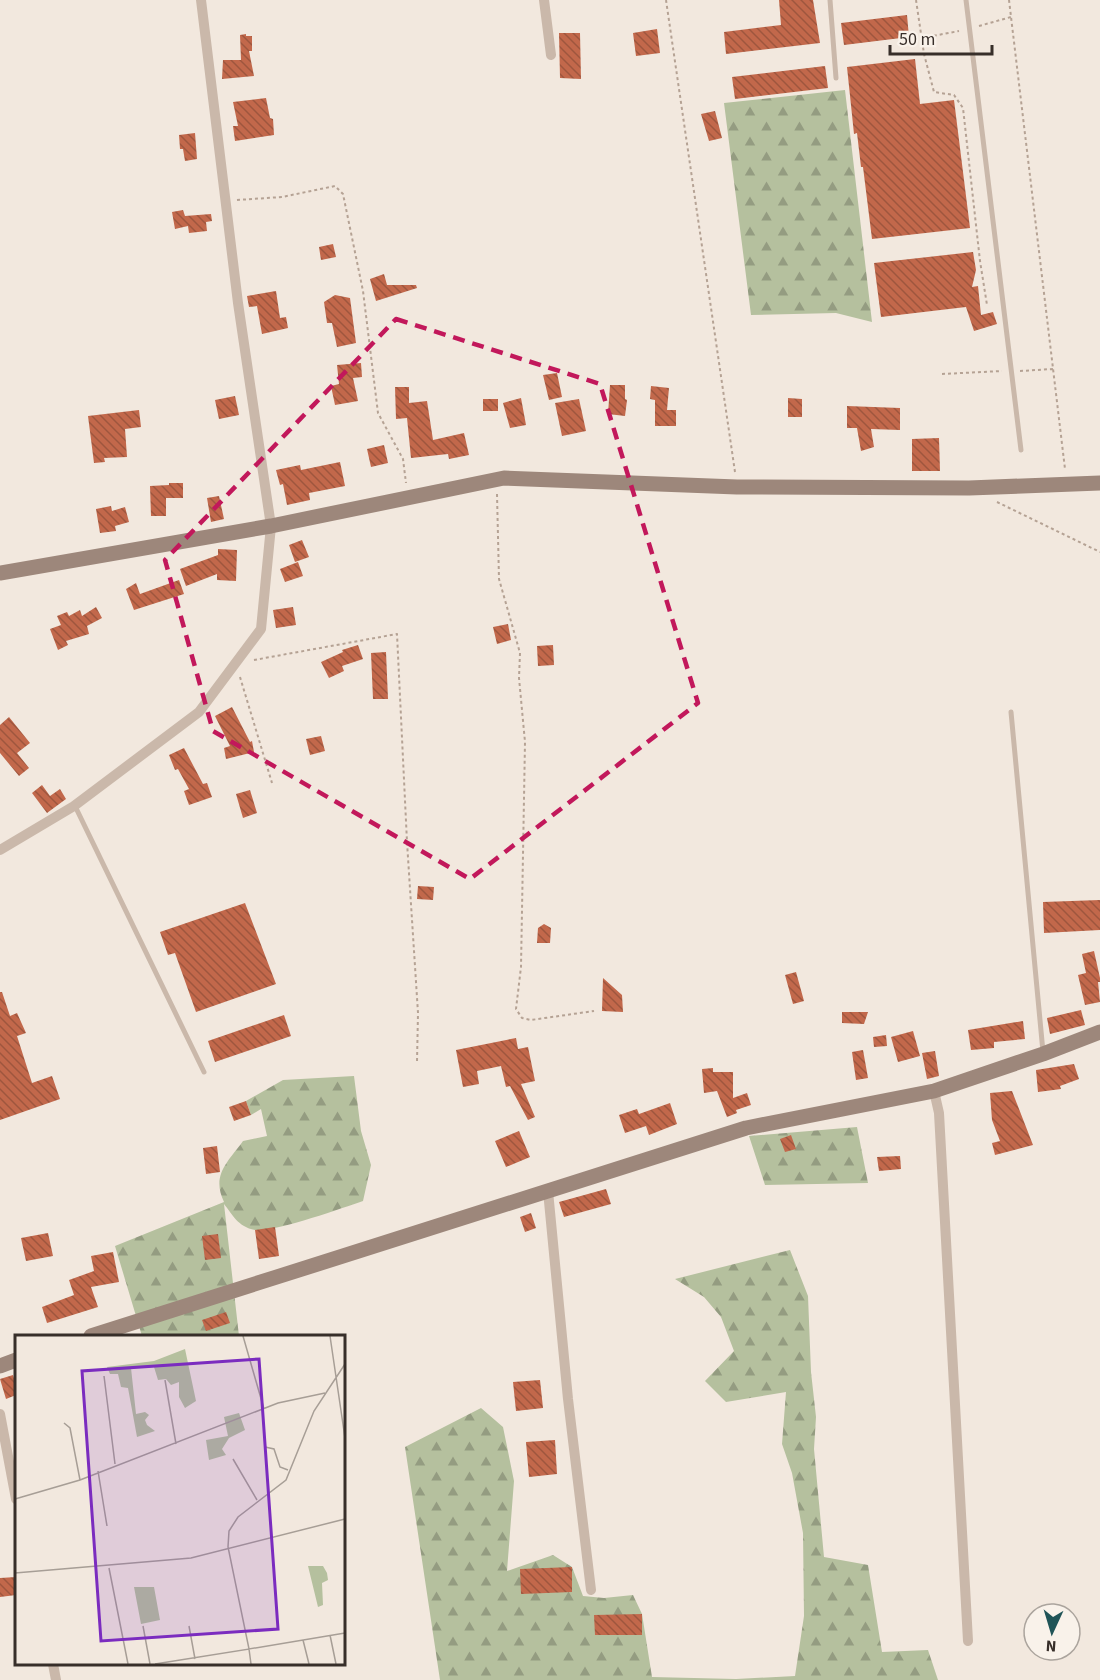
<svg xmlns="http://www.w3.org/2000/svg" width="1100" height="1680" font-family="'Source Sans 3',sans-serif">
	<defs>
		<pattern id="forest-firs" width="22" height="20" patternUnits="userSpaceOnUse" patternTransform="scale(1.5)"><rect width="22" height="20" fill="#b5c09e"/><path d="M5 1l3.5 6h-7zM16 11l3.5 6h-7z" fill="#949c81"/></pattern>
		<pattern id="building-back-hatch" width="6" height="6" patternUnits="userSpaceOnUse" patternTransform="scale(1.5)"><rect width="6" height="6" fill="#c2684b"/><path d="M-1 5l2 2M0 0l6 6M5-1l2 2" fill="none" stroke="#9e563e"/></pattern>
	</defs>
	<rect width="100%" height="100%" fill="#f2e8de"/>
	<path fill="url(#forest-firs)" d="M845 90 872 322 836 313 751 315 724 103Z
		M354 1076 361 1131 371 1165 363 1201C342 1208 273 1233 255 1230 238 1227 232 1214 224 1204L239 1336H142L115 1246 224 1202C211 1175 228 1162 243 1141L267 1136 261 1109 251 1115 246 1101 283 1080Z
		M857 1127 868 1183 765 1185 749 1136Z
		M790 1250 808 1296 811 1372 816 1417 814 1449 824 1557 868 1565 882 1652 928 1650 938 1680H440L405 1447 481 1408 503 1427 514 1481 507 1571 553 1555 572 1567 583 1596 604 1598 633 1595 642 1614 652 1677 736 1679 795 1676 804 1616 803 1533 792 1473 782 1444 786 1392 726 1402 705 1381 734 1351 721 1317 704 1297 675 1279Z"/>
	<path fill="url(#building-back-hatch)" d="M779 0H813L820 43 726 54 724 32 781 25Z
		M907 15 909 37 844 45 841 23Z
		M657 29 660 53 636 56 633 33Z
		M559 33H580L581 79 560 78Z
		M246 34V36H252V51H249L254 76 222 79 223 60H241L240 35Z
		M915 59 920 104 954 100 970 228 872 239 863 167H861L857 133 854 134 847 67Z
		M825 66 828 88 735 99 732 77Z
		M266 98 270 118 273 119 274 135 235 141 233 126H238L233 102Z
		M715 111 722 138 709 141 701 114Z
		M195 133 197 159 185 161 183 149H180L179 135Z
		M183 210 185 216 211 214 212 221 206 222 207 231 189 233 188 226 175 229 172 212Z
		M333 244 336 257 321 260 319 247Z
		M973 252 976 270 972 287 978 286 981 315 993 312 997 324 974 331 966 307 881 317 874 263Z
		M384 274 387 285H416L417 288 376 301 370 279Z
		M276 291 280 318 286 317 288 328 262 334 257 306 249 307 247 296Z
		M335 295 350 298 356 343 337 347 332 323H327L324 302Z
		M361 363 362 377 353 378 358 401 335 405 331 386 339 384 337 365Z
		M557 373 562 397 549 400 543 375Z
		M610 385H625V399L627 400 625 416 608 414Z
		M651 386 669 388 667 410H676V426H655V400L650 399Z
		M395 387H409V403L427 401 433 440 464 433 469 455 449 459 448 454 411 458 407 418 396 419Z
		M235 396 239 415 219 419 215 400Z
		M521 398 526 425 510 428 503 403Z
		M788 398 802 399V417H788Z
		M483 399H498V411H483Z
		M579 399 586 431 562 436 555 403Z
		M847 406 900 408V430L871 429 874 447 861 451 857 428H847Z
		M139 410 141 427 125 429 127 457 104 458 105 462 94 463 88 416Z
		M939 438 940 471H912V439Z
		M384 445 388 463 371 467 367 449Z
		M340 462 345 486 309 493 310 500 287 505 283 484 280 485 276 470 300 465 301 470Z
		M169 483H183V498H166V516H151L150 486 169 485Z
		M219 496 224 519 211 522 207 498Z
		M111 506 112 511 125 507 129 522 115 526 116 531 100 533 96 509Z
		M302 540 309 557 295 562 289 545Z
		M218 549 237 550 236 581 217 580V574L186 586 180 569 218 555Z
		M298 562 303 576 285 582 280 569Z
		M179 580 184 594 134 610 126 589 136 583 140 594Z
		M96 607 102 618 87 626 89 634 66 641 68 645 58 650 50 629 61 625 57 616 67 612 69 616 80 610 82 616Z
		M293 607 296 625 276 628 273 610Z
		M508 624 511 640 497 644 493 627Z
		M358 645 363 659 342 666 344 671 329 678 321 662 343 652 342 650Z
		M553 645 554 665 538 666 537 646Z
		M386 652 388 699H373L371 653Z
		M232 707 250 742 252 741 254 752 226 759 224 748 230 746 215 716Z
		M9 717 30 743 17 753 29 768 19 776 0 753V725Z
		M321 736 325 751 310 755 306 739Z
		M184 748 203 784 207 783 212 797 189 805 184 791 189 789 178 769 175 770 169 755Z
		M42 785 50 796 60 789 66 799 47 813 32 793Z
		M250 790 257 813 243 818 236 794Z
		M418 886 434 887 433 900 417 899Z
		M1100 900V930L1044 933 1043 902Z
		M245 903 276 984 196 1012 175 953 168 955 160 932Z
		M544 924 551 928 550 943H537L538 928Z
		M1094 951 1100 978V982H1098L1100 1002 1085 1005 1078 975 1086 973 1082 954Z
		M796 972 804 1001 793 1004 785 975Z
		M603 978 622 995 623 1012 602 1011Z
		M0 992H2L10 1016 17 1013 26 1033 17 1036 32 1083 52 1076 60 1099 0 1120Z
		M1081 1010 1085 1025 1050 1034 1047 1018Z
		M842 1012H868L864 1024 842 1023Z
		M284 1015 291 1036 215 1062 208 1041Z
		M1023 1021 1025 1039 994 1042V1048L971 1050 968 1030Z
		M913 1031 920 1056 898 1062 891 1037Z
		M886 1035 887 1046 874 1047 873 1037Z
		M516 1038 518 1049 528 1047 535 1081 521 1084 535 1117 528 1120 510 1086 506 1087 501 1066 477 1071 479 1084 463 1087 456 1050Z
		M863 1050 868 1078 856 1080 852 1052Z
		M935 1051 939 1076 927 1079 922 1053Z
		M1074 1064 1079 1079 1060 1086 1061 1089 1038 1092 1036 1070Z
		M713 1068V1072H733V1098L747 1093 751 1105 736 1110 737 1113 727 1117 717 1091 704 1093 702 1069Z
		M1012 1091 1033 1145 995 1155 992 1143 1000 1141 992 1120 990 1093Z
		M246 1101 251 1115 234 1121 229 1107Z
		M670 1103 677 1124 649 1135 646 1126 625 1133 619 1115 637 1109 639 1114Z
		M519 1131 530 1157 506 1167 495 1141Z
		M791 1135 796 1149 785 1152 780 1139Z
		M217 1146 220 1172 206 1174 203 1148Z
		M900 1156 901 1169 879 1171 877 1157Z
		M606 1189 611 1204 564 1217 559 1202Z
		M531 1213 536 1228 525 1232 520 1217Z
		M275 1227 279 1256 259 1259 255 1230Z
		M48 1233 53 1256 26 1261 21 1238Z
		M218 1234 221 1258 205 1260 202 1236Z
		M113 1252 119 1282 91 1287 98 1307 47 1323 42 1307 74 1295 69 1280 94 1271 91 1256Z
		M226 1312 230 1323 206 1331 202 1320Z
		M13 1375 16 1385V1395L6 1399 0 1379Z
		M540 1380 543 1408 516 1411 513 1382Z
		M555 1440 557 1474 529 1477 526 1442Z
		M572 1567V1592L521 1594 520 1569Z
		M16 1577V1595L0 1597V1578Z
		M642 1614V1635H595L594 1615Z"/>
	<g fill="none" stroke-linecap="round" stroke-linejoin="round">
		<path stroke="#b5a294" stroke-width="2" stroke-dasharray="3 3" stroke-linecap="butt" d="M666 0 735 472
			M916 0 924 54 934 92 954 95 963 108 980 261 987 305
			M1009 0 1065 469
			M979 26 1011 17
			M922 38 959 31
			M237 200 282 197 335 186 343 194 363 291 378 413 403 459 406 483
			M1020 371 1053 369
			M942 374 1002 371
			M497 494 499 579 520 653 519 678 525 742 521 967 516 1009 522 1018 531 1020 594 1011
			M997 502 1100 552
			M254 660 397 634 407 842 418 1013 417 1062
			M240 677 272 783"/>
		<path stroke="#cab8aa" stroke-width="5" d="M830 0 836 78
			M966 0 1021 450
			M1011 712 1043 1052
			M75 806 204 1072"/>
		<path stroke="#cab8aa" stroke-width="10" d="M544 0 551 55
			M0 850 74 806 199 712 261 629 271 526 238 303 201 0
			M934 1091 939 1113 968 1641
			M548 1191 568 1399 591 1590
			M0 1414 16 1499
			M53 1664 56 1680"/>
		<path stroke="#9d877b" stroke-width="15" d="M0 573 271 526 504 478 737 487 969 488 1100 483
			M91 1336 746 1128 934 1091 1043 1054 1100 1032
			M0 1366 16 1360"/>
	</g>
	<path fill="none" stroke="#c2185b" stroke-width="4.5" stroke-dasharray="12 8" stroke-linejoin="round" d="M396 319 600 384 698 703 470 879 213 731 165 560Z"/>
	<g transform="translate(15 1335)">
		<rect width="330" height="330" fill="#f2e8de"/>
		<path d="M170 14 181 66 170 73 164 62V47L156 50 151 44 143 45 139 32 116 33 121 79 130 77 134 80 130 85 132 90 140 96 122 102 113 53 106 52 103 39H95L92 32 139 26ZM224 78 230 95 214 103 207 114 211 120 194 125 191 105 213 101 209 82ZM293 231H308L312 238 313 245 307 248 308 270 303 272ZM119 252H139L145 285 126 289Z" fill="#b5c09e"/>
		<path fill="none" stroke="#a79e96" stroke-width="1.5" d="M228 1 249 74M315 1 330 103M330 29 299 76 271 145 223 182 214 196 213 212 234 314 330 298M89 41 100 129M150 45 161 109M49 88 55 93 65 145M250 112 259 114 265 132 273 135M218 124 242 165M83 136 92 191M0 164 65 145 263 68 310 58M94 233 113 329M0 238 176 223 330 184M128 291 135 329M174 291 180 324M315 300 321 329M288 305 294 329M140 329 234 314 236 329"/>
		<path fill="#7b2cbf" fill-opacity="0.15" stroke="#7b2cbf" stroke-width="3" d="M244 24 263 294 86 306 67 36Z"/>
		<rect width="330" height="330" fill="none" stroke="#372e29" stroke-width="3"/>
	</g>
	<g transform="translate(1052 1632) rotate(184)"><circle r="28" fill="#f9f2ea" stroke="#aba49d" stroke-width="1.5"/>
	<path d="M0-4.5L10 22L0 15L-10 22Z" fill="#205457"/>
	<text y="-9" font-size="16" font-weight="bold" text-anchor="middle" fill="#372e29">N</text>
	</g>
	<path d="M890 45v9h102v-9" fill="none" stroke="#372e29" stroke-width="3"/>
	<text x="899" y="45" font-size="18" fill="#372e29" stroke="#f9f2ea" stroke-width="4.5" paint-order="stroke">50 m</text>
</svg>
